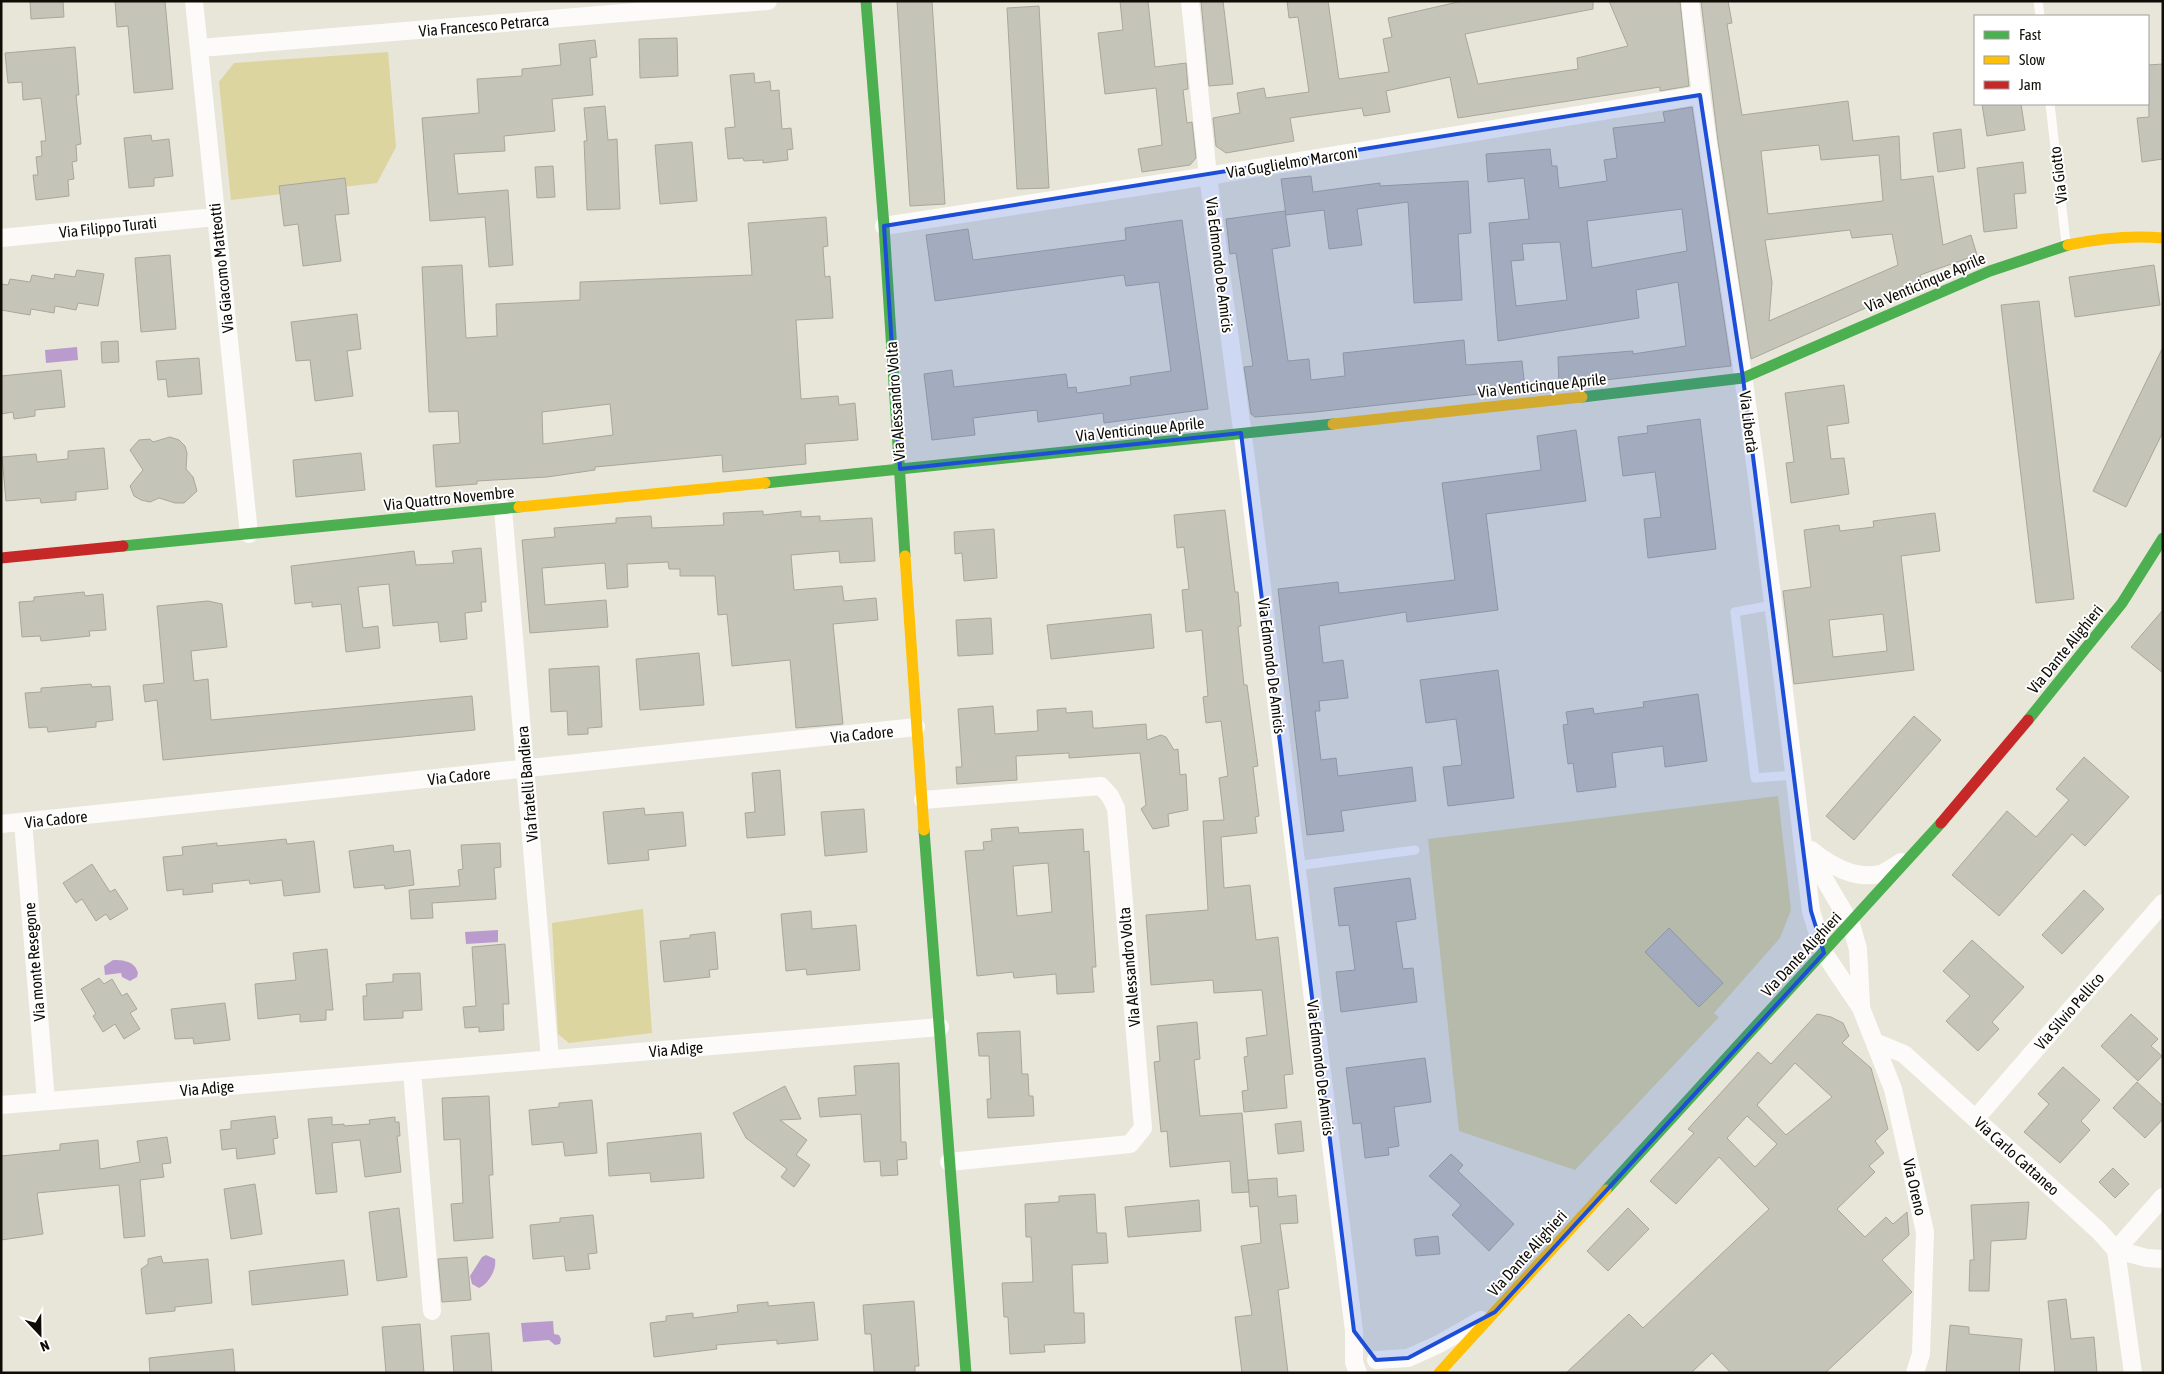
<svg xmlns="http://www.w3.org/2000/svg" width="2164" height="1374" font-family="'Asap Condensed',sans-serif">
	<rect width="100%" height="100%" fill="#e8e6d8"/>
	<path fill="#dcd5a0" d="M388 52 396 147 377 183 231 200 219 82 234 63Z
		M1778 796 1791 910 1780 938 1714 1013 1719 1017 1575 1170 1459 1131 1428 839Z
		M643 909 652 1033 569 1043 558 1034 552 923Z"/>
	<path fill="#b99ccd" d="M77 347 78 360 46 363 45 350Z
		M498 930V942L466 944 465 932Z
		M113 960C123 960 135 961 138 973L137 977 130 981 122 977 121 973 105 975 104 966Z
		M486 1255 495 1259C497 1270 488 1284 479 1288L472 1284 470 1276 482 1257Z
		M553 1321 554 1334 559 1335 561 1339 560 1344 555 1345 549 1340 523 1342 521 1323Z"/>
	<path fill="#c5c4b9" stroke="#a9a79c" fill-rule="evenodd" d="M30 1H63L64 17 31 19Z
		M115 1H165L173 89 134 93 128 26 117 27Z
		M897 1H932L945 204 910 206Z
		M1120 1H1148L1155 67 1186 63 1188 89 1183 90 1187 123 1192 122 1196 158 1190 165 1142 172 1138 149 1162 145 1156 88 1105 94 1098 33 1123 30Z
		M1201 1H1223L1233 84 1209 86Z
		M1287 1H1328L1339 79 1389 72 1383 39 1392 37 1388 18 1462 1H1593V9L1465 34 1478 84 1578 69 1577 58 1628 46 1609 1H1680L1689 86 1660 91V87L1458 118 1450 77 1386 91 1390 112 1364 116 1362 108 1290 118 1294 141 1226 153 1216 146 1213 118 1240 113 1237 93 1264 88 1266 98 1309 92 1298 17 1289 18Z
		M1701 1H1728L1732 23 1727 24 1742 115 1848 101 1853 141 1899 136 1901 180 1933 176 1943 245 1971 235 1977 255 1920 275 1922 283 1751 359 1718 141ZM1819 145 1821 160 1879 155 1883 201 1768 214 1761 151ZM1850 230 1852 238 1892 234 1898 265 1769 321 1772 282 1765 240Z
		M1039 6 1049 188 1017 189 1007 8Z
		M677 38 678 76 640 78 639 39Z
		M595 40 597 57 590 58 593 95 552 99 555 131 504 136 505 151 454 154 458 194 508 190 513 265 489 267 485 217 430 221 422 118 479 113 477 79 522 76V69L561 65 559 44Z
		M75 47 79 95H76L81 144 76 145 77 161 72 162 74 179 68 180 69 196 36 200 33 175H38L36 157 42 156 41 141H46L41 98 23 100 22 82 8 83 5 53Z
		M2163 64V159L2142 162 2137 118 2149 117 2148 65Z
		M754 73 755 83 770 81 771 91 779 90 782 129 791 128 793 149 787 150 788 160 763 163V160L744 161 743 158 728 159 725 128 735 127 730 75Z
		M1982 104H2021L2025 130 1987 136Z
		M605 106 608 140 617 139 620 209 587 210 584 141H587L584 108Z
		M1692 107 1731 366 1559 385 1558 357 1633 351V354L1686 346 1678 282 1636 290 1639 318 1498 341 1489 223 1529 219 1524 178 1488 182 1486 154 1550 149 1552 166H1557L1559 188 1607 181 1604 160 1617 158 1613 128 1665 122 1663 112ZM1682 209 1687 251 1592 268 1587 221ZM1560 242 1567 300 1516 306 1511 261 1524 260 1522 244Z
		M1961 129 1965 168 1938 172 1933 133Z
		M151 135 152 141 169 139 173 176 154 178V186L129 188 124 138Z
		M692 142 697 201 660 204 655 145Z
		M2023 162 2026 193 2014 194 2017 228 1984 232 1977 168Z
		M553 166 555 197 537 198 535 167Z
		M1311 176 1313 192 1380 183V186L1468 181 1471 233 1458 234 1462 300 1414 303 1408 202 1357 209 1362 245 1329 249 1324 210 1286 215 1281 179Z
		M345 178 349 214 335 215 341 261 303 266 298 224 284 226 279 186Z
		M1285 211 1290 246 1272 249 1288 361 1309 359 1311 380 1345 376 1343 353 1464 340 1466 365 1522 361 1525 389 1315 412 1255 417 1251 414 1244 367 1253 366 1236 253 1230 254 1226 219Z
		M826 217 828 246 823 247 825 277 830 276 833 318 796 320 801 399 838 396 839 405 855 403 858 440 805 444 806 464 723 472 722 455 595 467V470L547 477 477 481V484L436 487 433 445 460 443 458 411 429 412 422 267 462 265 466 338 497 336 496 304 580 300V282L752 275 748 223ZM610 404 613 435 543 444 542 412Z
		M1182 220 1208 409 1104 423 1103 413 1038 422 1037 410 973 418 975 435 932 440 924 374 952 370 954 387 1066 374 1068 388 1076 387 1077 393 1131 385 1130 377 1171 371 1159 282 1126 286 1124 275 935 301 926 235 968 229 973 260 1126 240 1125 228Z
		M170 255 176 329 141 332 135 258Z
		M2154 265 2160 305 2075 317 2069 277Z
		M77 270 104 274 98 306 78 303 76 310 55 306 54 313 31 309 30 315 1 310V284L8 285 10 279 30 282 32 275 54 279 55 274 75 277Z
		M2039 301 2074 599 2036 603 2001 305Z
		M357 314 361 349 347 351 353 396 315 401 310 360 296 361 291 322Z
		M118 341 119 362 102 363 101 342Z
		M2163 347V432L2126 507 2093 491Z
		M199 358 202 394 168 397 166 379 158 380 156 361Z
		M61 370 65 407 35 410V416L14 419 13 412 1 414V376Z
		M1844 385 1849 423 1827 426 1831 459 1844 458 1849 494 1791 503 1786 463 1794 462 1785 393Z
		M1700 419 1716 549 1648 558 1644 519 1661 517 1655 472 1623 476 1618 437 1648 433 1647 426Z
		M1576 430 1586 501 1486 514 1498 610 1407 622 1406 612 1319 626 1323 663 1343 660 1348 698 1319 701 1320 711H1315L1321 760 1336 758 1338 776 1412 767 1416 801 1341 811 1344 831 1307 835 1278 589 1338 582 1339 593 1455 580 1442 483 1541 470 1537 436Z
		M170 437 179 440 185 446 187 453 186 469 193 477 197 491 184 503H175L159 498 150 502 141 500 134 496 130 486 143 470 130 450 139 440 150 439 153 442Z
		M104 448 108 489 76 492V500L41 503 40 498 6 501 2 457 36 454 37 462 68 459V451Z
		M361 453 365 490 296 497 293 460Z
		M1225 510 1235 592H1238L1241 626 1238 627 1244 685H1247L1258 766 1253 767 1259 816 1255 817 1257 833 1221 837 1224 888 1250 885 1256 940 1278 937 1293 1074 1284 1075 1287 1108 1244 1112 1242 1091 1248 1090 1244 1057 1248 1056 1246 1038 1267 1035 1262 990 1214 993 1213 980 1151 985 1146 915 1208 910 1203 821 1224 820 1219 778 1228 776 1221 721 1206 723 1203 697 1208 696 1202 630 1186 632 1182 590 1189 589 1184 547 1177 548 1174 515Z
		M763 511V515L801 511V517L820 516V521L872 518 875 561 840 563 839 551 791 555 794 590 842 586 844 601 876 598 878 620 833 624 843 724 796 728 790 660 732 666 727 614 718 615 715 576H680V569H669L668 562 627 564 628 587 607 589 605 563 542 568 545 605 606 600 608 627 530 633 522 540 555 537 554 528 616 523V518L651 516 652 528 724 525 723 513Z
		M1935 513 1940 551 1901 556 1914 670 1794 684 1783 591 1811 587 1804 530 1839 525 1840 531 1874 527 1873 521ZM1883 614 1887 651 1833 657 1829 620Z
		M994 529 997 578 964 581 962 553 955 554 954 532Z
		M481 548 486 602H481L482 611 465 613 467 639 440 642 438 622 393 626 389 584 358 587 363 628 378 626 380 648 346 652 341 604 312 607V602L295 604 291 566 414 551 416 565 454 563 452 551Z
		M84 592 85 596 103 594 106 630 89 631 90 636 41 641 40 636 22 637 19 602 34 601V597Z
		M208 601 222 604 227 647 191 651 194 681 208 679 211 720 472 696 475 730 163 760 157 700 145 702 143 685 164 683 157 606Z
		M2163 610V673L2131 647Z
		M1151 614 1154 648 1051 659 1047 625Z
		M991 618 993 654 958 656 956 620Z
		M699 653 704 705 640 710 636 659Z
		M599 666 602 727 588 728V734L568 735 567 711 551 712 549 669Z
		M1498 670 1514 798 1448 806 1443 767 1462 765 1456 719 1426 723 1420 680Z
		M91 684 92 687 110 686 113 720 96 722V727L48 732 47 727 29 728 25 693 41 692V688Z
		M1698 694 1707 761 1665 767 1663 746 1612 753 1616 787 1577 792 1573 763 1568 764 1563 725 1568 724 1566 712 1593 708 1594 714 1644 707 1643 702Z
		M993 706 995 734 1038 731 1037 710 1066 708V713L1092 711 1093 728H1099L1146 724 1147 740 1161 735 1166 737 1174 750 1178 749 1180 775 1186 774 1188 810 1168 814 1169 826 1153 829 1141 809 1146 805 1140 753 1069 758V753L1016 756 1017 780 957 784 956 767H962L958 709Z
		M1914 716 1941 740 1854 840 1826 816Z
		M2084 757 2129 797 2085 846 2072 834 1999 916 1952 875 2007 811 2036 837 2069 800 2056 789Z
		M780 770 785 835 747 838 745 813 755 812 752 773Z
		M644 808 645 815 683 812 686 846 648 850 649 860 608 864 603 812Z
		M864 809 867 852 825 856 821 812Z
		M1018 827 1019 833 1083 829 1084 852 1089 851 1096 967H1092L1094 992 1057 994 1056 974 1014 978 1013 972 977 976 965 851 984 850 983 842 992 841 991 829ZM1048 863 1052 912 1017 916 1013 866Z
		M286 839 287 844 314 841 320 892 284 896 282 880 250 884 249 880 212 884 213 892 183 895V889L167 891 163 857 183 855 182 847 217 843V846Z
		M500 843 501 867 494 868 496 899 432 903 433 918 411 919 409 890 460 886 458 870 463 869 461 845Z
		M393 845 394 852 410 850 414 885 385 889 384 885 354 888 349 851Z
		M92 864 110 892 115 889 128 909 110 920 106 914 96 921 82 899 76 903 63 883Z
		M1410 878 1416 919 1396 922 1403 969 1413 968 1417 1002 1341 1012 1336 972 1355 970 1349 925 1339 926 1334 888Z
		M2084 890 2104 909 2062 954 2042 935Z
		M811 911 812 929 856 925 860 970 807 975 806 969 786 971 781 914Z
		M1669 928 1723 983 1699 1007 1645 952Z
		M715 932 718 969 709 970 710 977 664 982 660 941 690 938V935Z
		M1972 940 2024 987 1992 1022 1999 1029 1978 1051 1946 1021 1970 996 1943 971Z
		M505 944 509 1004H503L504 1030 479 1032V1027L465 1028 463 1007 476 1006 472 947Z
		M327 949 333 1010H326V1020L300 1022V1014L258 1019 255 984 296 980 293 953Z
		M420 973 422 1010 403 1011V1018L364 1020 363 996H367L366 984 393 982V974Z
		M99 978 104 984 112 979 122 996 127 993 137 1009 130 1013 140 1029 124 1039 115 1024 103 1032 93 1016 96 1014 81 989Z
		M225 1003 230 1040 194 1044 193 1038 175 1039 171 1009Z
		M1817 1014 1831 1017 1843 1023 1849 1036 1842 1043 1871 1068 1888 1129 1875 1141 1884 1153 1869 1166 1875 1172 1837 1209 1865 1237 1886 1217 1893 1224 1907 1212 1909 1235 1882 1260 1912 1292 1825 1373H1731L1712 1353 1691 1373H1566L1629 1314 1643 1328 1769 1209 1719 1157 1676 1204 1650 1181 1694 1133 1688 1129 1758 1052 1771 1064ZM1795 1063 1832 1097 1786 1135 1757 1105ZM1747 1116 1777 1144 1755 1167 1727 1138Z
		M2131 1014 2158 1039 2151 1046 2162 1056 2138 1081 2101 1046Z
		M1197 1022 1200 1059 1194 1060 1200 1116 1242 1113 1249 1192 1232 1193 1230 1161 1170 1167 1167 1131 1161 1132 1154 1062 1160 1061 1157 1026Z
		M1020 1031 1022 1074H1028L1029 1096H1033L1034 1116 988 1118 987 1099H991L989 1056H979L977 1033Z
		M1425 1058 1431 1102 1394 1107 1399 1146 1388 1148 1389 1155 1365 1158 1361 1123 1353 1124 1346 1068Z
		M899 1063 901 1142H906L907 1159 897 1160 898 1175 881 1176 880 1161 864 1162 861 1114 820 1117 818 1098 856 1095 854 1066Z
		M2063 1067 2100 1100 2081 1121 2090 1130 2060 1163 2024 1132 2049 1104 2038 1094Z
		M2137 1082 2163 1106V1119L2145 1138 2113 1108Z
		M785 1086 801 1119 780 1120 807 1140 796 1155 810 1165 794 1187 781 1177 787 1169 746 1138 733 1113Z
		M489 1096 493 1175H489L493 1238 454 1241 451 1204 463 1203 460 1139 444 1140 442 1098Z
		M592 1100 597 1153 565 1156 563 1142 532 1145 529 1110 559 1107V1103Z
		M275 1116 278 1138 273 1139 275 1154 237 1159 236 1148 222 1150 220 1130 231 1129V1121Z
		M332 1117V1125L344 1124V1126L370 1124 369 1120 395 1117V1122H399L400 1136H397L401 1172 365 1177 360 1140 332 1143 337 1192 316 1194 308 1119Z
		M1301 1121 1304 1151 1278 1154 1275 1124Z
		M701 1133 704 1178 651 1182 650 1173 609 1176 607 1143Z
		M167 1137 171 1163 162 1164 164 1177 140 1180 145 1236 124 1238 119 1185 37 1193 43 1234 1 1240V1156L60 1150V1144L98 1140 100 1169 140 1162 137 1141Z
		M1451 1154 1463 1165 1458 1171 1514 1224 1489 1251 1452 1215 1461 1205 1429 1176Z
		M2113 1168 2129 1184 2115 1198 2099 1182Z
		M1277 1178 1278 1197 1296 1195 1298 1223 1280 1224 1289 1288 1278 1290 1288 1373H1242L1235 1317 1252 1315 1241 1246 1261 1243 1258 1206 1250 1207 1248 1180Z
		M255 1184 262 1234 231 1239 224 1189Z
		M1095 1194 1097 1233H1106L1108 1263 1072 1265 1074 1313H1084L1085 1343 1044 1345 1045 1352 1010 1354 1008 1317H1004L1002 1283 1033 1282 1031 1237H1026L1025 1204 1059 1202V1196Z
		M1199 1200 1201 1231 1128 1237 1125 1207Z
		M2029 1202 2026 1239 1991 1241 1989 1291H1969L1970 1260H1974L1971 1205Z
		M399 1208 407 1277 377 1281 369 1212Z
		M1628 1208 1649 1229 1608 1271 1587 1251Z
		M593 1215 597 1253 588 1254 590 1269 566 1271 564 1256 533 1259 530 1225 560 1222V1218Z
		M1438 1236 1440 1254 1416 1256 1414 1239Z
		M161 1256 163 1263 208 1259 212 1303 175 1307V1311L146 1314 141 1269 148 1264V1259Z
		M467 1257 471 1300 442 1302 438 1259Z
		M344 1260 348 1295 252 1305 249 1271Z
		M2066 1299 2071 1339 2094 1337 2097 1373H2055L2048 1301Z
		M914 1301 919 1366H915V1373H876L874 1371 871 1334H865L863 1305Z
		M768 1302V1306L814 1302 818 1340 777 1344V1340L716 1345 717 1349 654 1357 650 1323 666 1321V1316L693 1313V1318L738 1312 737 1305Z
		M420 1324 424 1373H386L382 1327Z
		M1950 1325 1969 1327V1334L2022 1339 2019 1373H1946Z
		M489 1333 492 1373H454L451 1336Z
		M233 1349 235 1373H150L149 1358Z"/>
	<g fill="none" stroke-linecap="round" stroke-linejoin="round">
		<path stroke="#fcfbf9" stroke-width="9" d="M2038 1 2040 16
			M2050 104 2066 243
			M1773 605 1735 612 1755 778 1794 775
			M1296 866 1415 850"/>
		<path stroke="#fcfbf9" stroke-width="18" d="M194 1 249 534
			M1190 1 1208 176 1248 474 1354 1331V1362L1358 1373
			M1690 1C1703 127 1725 251 1743 375 1768 553 1789 732 1811 911L1824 953 1861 1008 1893 1089 1925 1232 1921 1354 1915 1373
			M200 48 768 1
			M884 226 1208 176 1700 95
			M1 238 215 217
			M503 509 550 1059
			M923 800 1101 786 1110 796 1116 808 1143 1128 1130 1144 949 1162
			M23 822 46 1101
			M1 824 916 727
			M1807 850 1851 924 1858 949 1861 1006
			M1811 850C1829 865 1855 880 1880 874 1887 872 1894 866 1901 862
			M1875 1042 1904 1054 2099 1231 2116 1250 2147 1258 2163 1259
			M412 1071 432 1311
			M1 1105 940 1027
			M1976 1118 2163 903
			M1376 1360 1408 1358 1439 1344 1481 1320
			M2133 1373 2116 1250 2163 1197"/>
		<path stroke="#4caf50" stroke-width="11" d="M866 1 884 226 905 556
			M1582 397 1743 378 1990 271 2068 245
			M765 483 1333 424
			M123 546 519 507
			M2028 720 2122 603 2163 538
			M924 830 966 1373
			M1606 1190 1941 823"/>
		<path stroke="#ffc107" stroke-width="11" d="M2068 245C2101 238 2130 235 2163 238
			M1333 424 1582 397
			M519 507 765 483
			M905 556 924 830
			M1439 1373 1606 1190"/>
		<path stroke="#c62828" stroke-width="11" d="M1 558 123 546
			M1941 823 2028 720"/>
	</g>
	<path fill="#1d4ed8" fill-opacity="0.2" stroke="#1d4ed8" stroke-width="4" stroke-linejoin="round" d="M1700 95 1743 378 1811 911 1824 953 1495 1312 1408 1358 1376 1360 1354 1331 1241 433 900 469 884 226Z"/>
	<g text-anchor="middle" stroke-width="4" stroke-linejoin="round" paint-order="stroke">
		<g font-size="16" fill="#0e0c05" stroke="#fff">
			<text transform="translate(484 25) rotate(-5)" y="6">Via Francesco Petrarca</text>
			<text transform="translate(1292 162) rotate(-9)" y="6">Via Guglielmo Marconi</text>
			<text transform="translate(2058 175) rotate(-97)" y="6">Via Giotto</text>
			<text transform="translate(108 227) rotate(-6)" y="6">Via Filippo Turati</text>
			<text transform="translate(1220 265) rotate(83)" y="6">Via Edmondo De Amicis</text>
			<text transform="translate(221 268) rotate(-96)" y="6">Via Giacomo Matteotti</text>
			<text transform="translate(1925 282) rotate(-23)" y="6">Via Venticinque Aprile</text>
			<text transform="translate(1542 385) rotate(-6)" y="6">Via Venticinque Aprile</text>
			<text transform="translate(895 401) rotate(-94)" y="6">Via Alessandro Volta</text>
			<text transform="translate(1749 422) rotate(83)" y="6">Via Libertà</text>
			<text transform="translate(1140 429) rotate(-6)" y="6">Via Venticinque Aprile</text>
			<text transform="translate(449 498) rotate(-6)" y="6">Via Quattro Novembre</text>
			<text transform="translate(2065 649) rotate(-51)" y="6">Via Dante Alighieri</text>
			<text transform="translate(1272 666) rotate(83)" y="6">Via Edmondo De Amicis</text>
			<text transform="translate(862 734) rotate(-6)" y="6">Via Cadore</text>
			<text transform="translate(459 776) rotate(-6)" y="6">Via Cadore</text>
			<text transform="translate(527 784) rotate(-95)" y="6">Via fratelli Bandiera</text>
			<text transform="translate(56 819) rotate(-6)" y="6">Via Cadore</text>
			<text transform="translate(1801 954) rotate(-47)" y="6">Via Dante Alighieri</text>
			<text transform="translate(34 962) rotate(-95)" y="6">Via monte Resegone</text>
			<text transform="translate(1129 967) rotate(-95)" y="6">Via Alessandro Volta</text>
			<text transform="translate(2069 1011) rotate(-49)" y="6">Via Silvio Pellico</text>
			<text transform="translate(676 1049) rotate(-5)" y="6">Via Adige</text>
			<text transform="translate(1321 1068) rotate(83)" y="6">Via Edmondo De Amicis</text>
			<text transform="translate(207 1088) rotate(-5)" y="6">Via Adige</text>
			<text transform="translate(2017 1156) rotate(42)" y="6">Via Carlo Cattaneo</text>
			<text transform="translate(1915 1187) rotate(77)" y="6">Via Oreno</text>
			<text transform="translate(1527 1253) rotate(-48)" y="6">Via Dante Alighieri</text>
		</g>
	</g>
	<rect width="2164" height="1374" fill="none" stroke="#0e0c05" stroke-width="5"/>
	<rect x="1974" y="15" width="175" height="90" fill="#ffffff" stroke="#9f9e9b"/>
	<rect x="1984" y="31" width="25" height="8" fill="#4caf50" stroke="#9f9e9b"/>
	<text x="2019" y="40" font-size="15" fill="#0e0c05">Fast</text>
	<rect x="1984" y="56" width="25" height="8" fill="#ffc107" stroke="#9f9e9b"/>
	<text x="2019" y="65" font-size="15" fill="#0e0c05">Slow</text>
	<rect x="1984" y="81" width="25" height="8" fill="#c62828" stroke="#9f9e9b"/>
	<text x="2019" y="90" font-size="15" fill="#0e0c05">Jam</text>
	<g transform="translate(40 1334) rotate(158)" stroke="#ffffff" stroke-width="4" paint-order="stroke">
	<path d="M0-4L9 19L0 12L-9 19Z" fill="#0e0c05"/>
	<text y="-8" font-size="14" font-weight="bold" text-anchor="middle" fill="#0e0c05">N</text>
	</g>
</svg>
